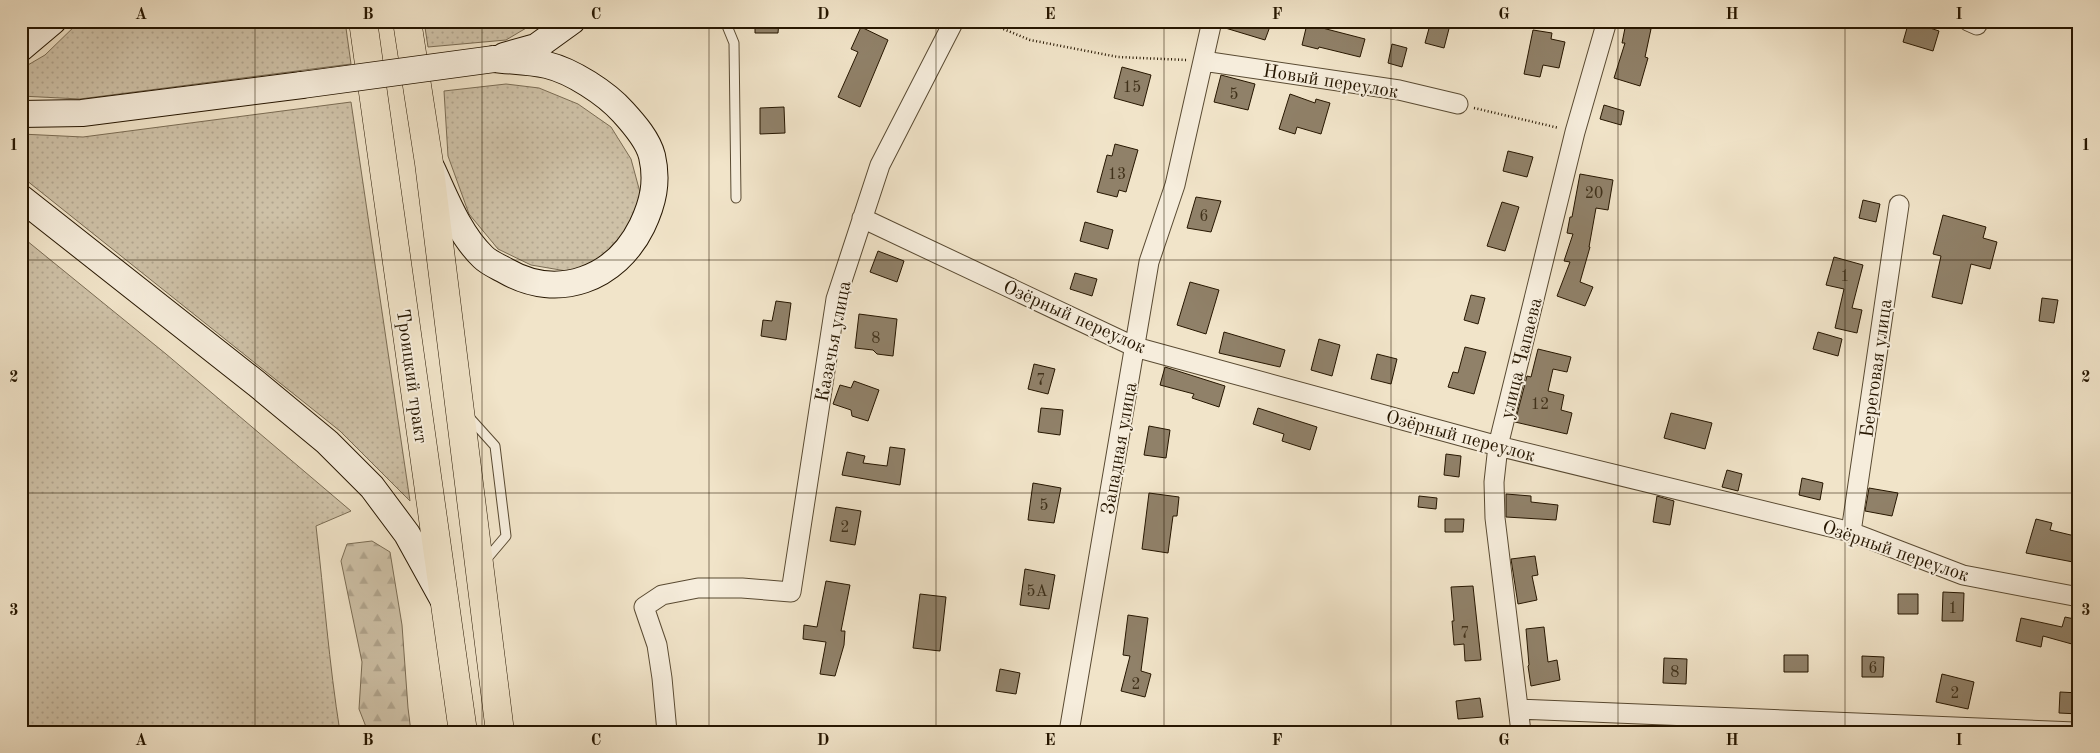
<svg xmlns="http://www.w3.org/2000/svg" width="2100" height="753" font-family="'Old Standard TT',serif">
	<defs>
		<pattern id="grass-dots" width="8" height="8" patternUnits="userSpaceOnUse" patternTransform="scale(1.25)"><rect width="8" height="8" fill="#cec1a7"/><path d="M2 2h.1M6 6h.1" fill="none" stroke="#b1a58e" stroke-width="1.8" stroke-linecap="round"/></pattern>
		<pattern id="forest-firs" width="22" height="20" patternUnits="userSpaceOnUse" patternTransform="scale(1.25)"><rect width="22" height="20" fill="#cec1a7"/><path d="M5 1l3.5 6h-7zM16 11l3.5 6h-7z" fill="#b1a58e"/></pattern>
	</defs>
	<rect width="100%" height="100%" fill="#f1e4c9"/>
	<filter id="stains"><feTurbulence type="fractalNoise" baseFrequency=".004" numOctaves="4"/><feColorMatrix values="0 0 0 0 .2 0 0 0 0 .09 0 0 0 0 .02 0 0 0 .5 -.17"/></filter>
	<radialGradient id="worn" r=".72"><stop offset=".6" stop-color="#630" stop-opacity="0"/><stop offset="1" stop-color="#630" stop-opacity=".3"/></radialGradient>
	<path fill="url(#grass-dots)" stroke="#7a6c54" d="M80 21H345L351 64 80 99 21 96V69L45 55Z
		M424 21H538L506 40 428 47Z
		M506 84 539 88 578 104 611 127 631 159 641 196 628 231 599 263 572 272 531 265 498 249 469 214 448 156 444 91Z
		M351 102 410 501 340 431 21 176V134L83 137Z
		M21 236 166 354 351 511 316 526C324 595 329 663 340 732H21Z"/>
	<path fill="url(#forest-firs)" stroke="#7a6c54" d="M372 541 390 552 402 625 408 708 411 732H368L359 709 362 662 341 561 347 544Z"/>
	<path fill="#908169" stroke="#261600" d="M755 21H779L778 33H755Z
		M1223 21H1272L1265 40 1222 27Z
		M1431 21H1451L1444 48 1425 43Z
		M1909 21 1939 31 1933 51 1903 42Z
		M1626 23 1651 29 1645 57 1648 58 1640 86 1614 78 1625 43H1622Z
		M1307 24 1365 39 1360 57 1319 47 1318 49 1302 45Z
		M861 27 888 40 860 107 838 97 858 52 851 49Z
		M1533 30 1552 33 1551 39 1565 42 1559 68 1543 65 1540 77 1524 74Z
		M1392 44 1407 48 1402 67 1388 63Z
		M1122 67 1151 75 1143 106 1114 98Z
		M1221 75 1255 84 1248 110 1214 102Z
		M1290 94 1315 103 1316 99 1330 103 1321 134 1297 127 1295 134 1279 129Z
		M1604 105 1624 111 1621 125 1600 119Z
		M784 107 785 133 760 134V108Z
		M1115 144 1138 150 1126 192 1119 190 1117 197 1097 192 1107 155 1112 156Z
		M1508 151 1533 157 1527 177 1503 171Z
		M1580 174 1613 180 1608 210 1596 208 1589 247H1590L1580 282 1593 287 1585 306 1557 296 1570 262 1564 261 1573 234 1567 233 1570 217H1572Z
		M1196 197 1221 201 1211 232 1187 228Z
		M1863 200 1880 204 1876 222 1859 218Z
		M1502 202 1519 207 1505 251 1487 246Z
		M1943 215 1986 227 1983 238 1997 242 1990 269 1971 264 1962 304 1932 297 1941 256 1933 254Z
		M1085 222 1113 230 1108 249 1080 241Z
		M878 251 904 261 897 282 870 272Z
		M1834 257 1863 265 1852 308 1862 310 1857 333 1835 328 1844 289 1826 285Z
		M1075 273 1097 279 1092 296 1070 289Z
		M1190 282 1219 290 1206 334 1177 325Z
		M1471 295 1485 298 1478 324 1464 320Z
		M2042 298 2058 300 2054 323 2039 321Z
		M776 301 791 303 786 340 761 336 763 320 772 321Z
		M859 314 897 319 893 356 877 354 873 350 855 348Z
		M1224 332 1285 350 1280 367 1219 353Z
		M1818 332 1842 339 1838 356 1813 349Z
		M1319 339 1340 345 1332 376 1311 370Z
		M1465 347 1486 352 1474 394 1448 387 1453 372 1458 373Z
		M1538 349 1571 357 1567 372 1553 369 1548 391 1564 395 1561 410 1572 413 1567 434 1515 422 1527 376 1531 377Z
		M1377 354 1397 359 1391 384 1371 379Z
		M1034 364 1055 369 1048 394 1028 389Z
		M1165 367 1225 386 1219 407 1192 398 1194 394 1160 385Z
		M854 381 879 390 868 421 852 416 851 410 833 404 840 385 851 388Z
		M1041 408 1063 410 1060 435 1038 432Z
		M1258 408 1317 427 1310 450 1282 441 1284 434 1253 424Z
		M1671 413 1712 423 1705 449 1664 438Z
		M1149 426 1170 430 1166 458 1144 455Z
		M890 447 905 449 900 485 842 475 847 452 865 456 863 463 887 466Z
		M1446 454 1461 456 1459 477 1444 475Z
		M1727 470 1742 474 1738 491 1722 487Z
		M1802 478 1823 483 1820 500 1799 495Z
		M1033 483 1061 488 1054 523 1028 520Z
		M1869 488 1898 493 1892 516 1865 511Z
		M1149 493 1179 497 1177 516H1173L1168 553 1142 549Z
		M1506 494 1531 496V502L1558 505 1556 520 1506 517Z
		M1419 496 1437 498 1436 509 1418 507Z
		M1657 496 1674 501 1670 525 1653 522Z
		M836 507 861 511 855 545 830 541Z
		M1445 519H1464L1463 532H1445Z
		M2036 519 2052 523 2050 530 2079 537 2073 562 2026 553Z
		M1535 556 1538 575 1532 576 1537 600 1518 604 1511 559Z
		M1025 569 1055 575 1049 609 1020 605Z
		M826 581 850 585 841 631H845L844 645 835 676 820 674 826 642 803 639 804 625 817 627Z
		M1473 586 1481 660 1465 661 1464 644 1454 645 1452 621H1454L1451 587Z
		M1943 592 1964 593 1963 621H1942Z
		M920 594 946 597 940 651 913 648Z
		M1898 594H1918V614H1898Z
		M1128 615 1148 618 1141 671 1151 674 1145 697 1121 691 1130 656 1123 655Z
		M2065 617 2079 620V646L2043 636 2041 647 2016 641 2021 618 2062 627Z
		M1544 627 1548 662 1557 660 1560 680 1531 686 1528 666 1529 665 1526 629Z
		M1784 655H1808V672H1784Z
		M1862 656 1884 657 1883 677H1862Z
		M1664 658 1687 659 1686 684 1663 683Z
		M1000 669 1020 673 1016 694 996 691Z
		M1942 674 1974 682 1968 709 1936 702Z
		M2060 692 2079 693V714L2059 713Z
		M1480 698 1483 717 1458 719 1456 701Z"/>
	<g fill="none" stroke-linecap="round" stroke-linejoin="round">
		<defs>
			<path id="lane" d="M725 21 734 43 736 198
				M468 416 495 446 506 536 484 562"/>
			<path id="street" d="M1968 21 1977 25 1978 21
				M1203 61 1399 90 1458 104
				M862 218 1135 347 1498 446 1851 532 1963 575 2079 597
				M1851 532 1899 205
				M1520 709 2075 732
				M667 732 662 678 657 645 644 607 662 595 698 588H742L791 592 836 299 880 165 954 21
				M1069 732 1149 262 1175 185 1212 21
				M1521 732 1495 518 1494 482 1498 446 1575 132 1607 21"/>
			<path id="secondary" d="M21 48 53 21
				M504 56 536 47 572 21
				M21 114 82 113 302 85
				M432 169C446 199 459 234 483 257 489 263 499 267 506 271 558 301 616 279 642 226 653 203 658 182 652 156 648 140 634 124 623 112 606 93 572 71 547 65 529 61 511 61 494 59
				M21 198 257 384 327 442 372 487 407 534 444 601"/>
			<path id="primary" d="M363 21 463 732
				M407 21 429 163 500 732"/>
		</defs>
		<use href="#lane" stroke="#594a32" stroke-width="11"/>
		<use href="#street" stroke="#594a32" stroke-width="21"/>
		<use href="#secondary" stroke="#261600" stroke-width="28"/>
		<use href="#primary" stroke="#261600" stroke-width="29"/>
		<path stroke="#261600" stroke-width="2.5" stroke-dasharray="1 2.5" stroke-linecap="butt" d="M984 21 1030 40 1118 57 1187 60
			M1474 108 1559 128"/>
		<use href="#lane" stroke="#f6eddc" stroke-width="9"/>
		<use href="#street" stroke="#f6eddc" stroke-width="19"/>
		<use href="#secondary" stroke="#f6eddc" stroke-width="26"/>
		<use href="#primary" stroke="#f1e4c9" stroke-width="28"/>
		<defs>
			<path id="secondary-bridge" d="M302 85 494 59"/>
		</defs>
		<use href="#secondary-bridge" stroke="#261600" stroke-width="28" stroke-linecap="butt"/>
		<use href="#secondary-bridge" stroke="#f6eddc" stroke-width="26"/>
	</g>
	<path fill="none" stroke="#261600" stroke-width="1" stroke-opacity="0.55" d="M255 21V732M482 21V732M709 21V732M936 21V732M1164 21V732M1391 21V732M1618 21V732M1845 21V732M21 260H2079M21 493H2079"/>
	<g text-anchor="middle" stroke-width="4" stroke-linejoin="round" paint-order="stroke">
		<g font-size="16" fill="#40311a">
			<text x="1132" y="92">15</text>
			<text x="1234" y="99">5</text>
			<text x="1117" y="179">13</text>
			<text x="1594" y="198">20</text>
			<text x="1204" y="221">6</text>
			<text x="1845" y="281">1</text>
			<text x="876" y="343">8</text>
			<text x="1041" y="385">7</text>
			<text x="1540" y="409">12</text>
			<text x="1044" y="510">5</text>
			<text x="845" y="532">2</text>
			<text x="1037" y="596">5А</text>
			<text x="1953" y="613">1</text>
			<text x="1465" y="638">7</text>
			<text x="1873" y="673">6</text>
			<text x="1675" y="677">8</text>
			<text x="1136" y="689">2</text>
			<text x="1955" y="698">2</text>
		</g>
		<g font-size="19" fill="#261600" stroke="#f6eddc">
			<text transform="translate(1331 80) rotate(9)" y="7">Новый переулок</text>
			<text transform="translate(1075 316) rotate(24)" y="7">Озёрный переулок</text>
			<text transform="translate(832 341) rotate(-79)" y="7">Казачья улица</text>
			<text transform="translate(1520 358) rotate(-76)" y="7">улица Чапаева</text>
			<text transform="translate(1875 368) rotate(-82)" y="7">Береговая улица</text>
			<text transform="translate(413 376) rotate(82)" y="7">Троицкий тракт</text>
			<text transform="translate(1461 435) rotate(15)" y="7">Озёрный переулок</text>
			<text transform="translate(1118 448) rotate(-80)" y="7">Западная улица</text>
			<text transform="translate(1896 550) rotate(19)" y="7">Озёрный переулок</text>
		</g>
	</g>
	<rect width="2100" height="753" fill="none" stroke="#f1e4c9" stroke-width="55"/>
	<rect x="28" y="28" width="2044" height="698" fill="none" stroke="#261600" stroke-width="2"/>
	<g font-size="16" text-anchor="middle" font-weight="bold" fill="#261600">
		<text x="141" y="19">A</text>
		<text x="368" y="19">B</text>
		<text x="596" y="19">C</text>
		<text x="823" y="19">D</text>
		<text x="1050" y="19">E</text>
		<text x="1277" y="19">F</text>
		<text x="1504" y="19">G</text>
		<text x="1732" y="19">H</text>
		<text x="1959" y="19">I</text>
		<text x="14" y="150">1</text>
		<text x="2086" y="150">1</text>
		<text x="14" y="382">2</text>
		<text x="2086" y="382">2</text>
		<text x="14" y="615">3</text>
		<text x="2086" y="615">3</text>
		<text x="141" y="745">A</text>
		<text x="368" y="745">B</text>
		<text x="596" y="745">C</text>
		<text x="823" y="745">D</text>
		<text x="1050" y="745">E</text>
		<text x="1277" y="745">F</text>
		<text x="1504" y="745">G</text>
		<text x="1732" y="745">H</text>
		<text x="1959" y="745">I</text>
	</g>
	<rect width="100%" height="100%" filter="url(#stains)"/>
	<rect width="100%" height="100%" fill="url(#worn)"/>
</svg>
